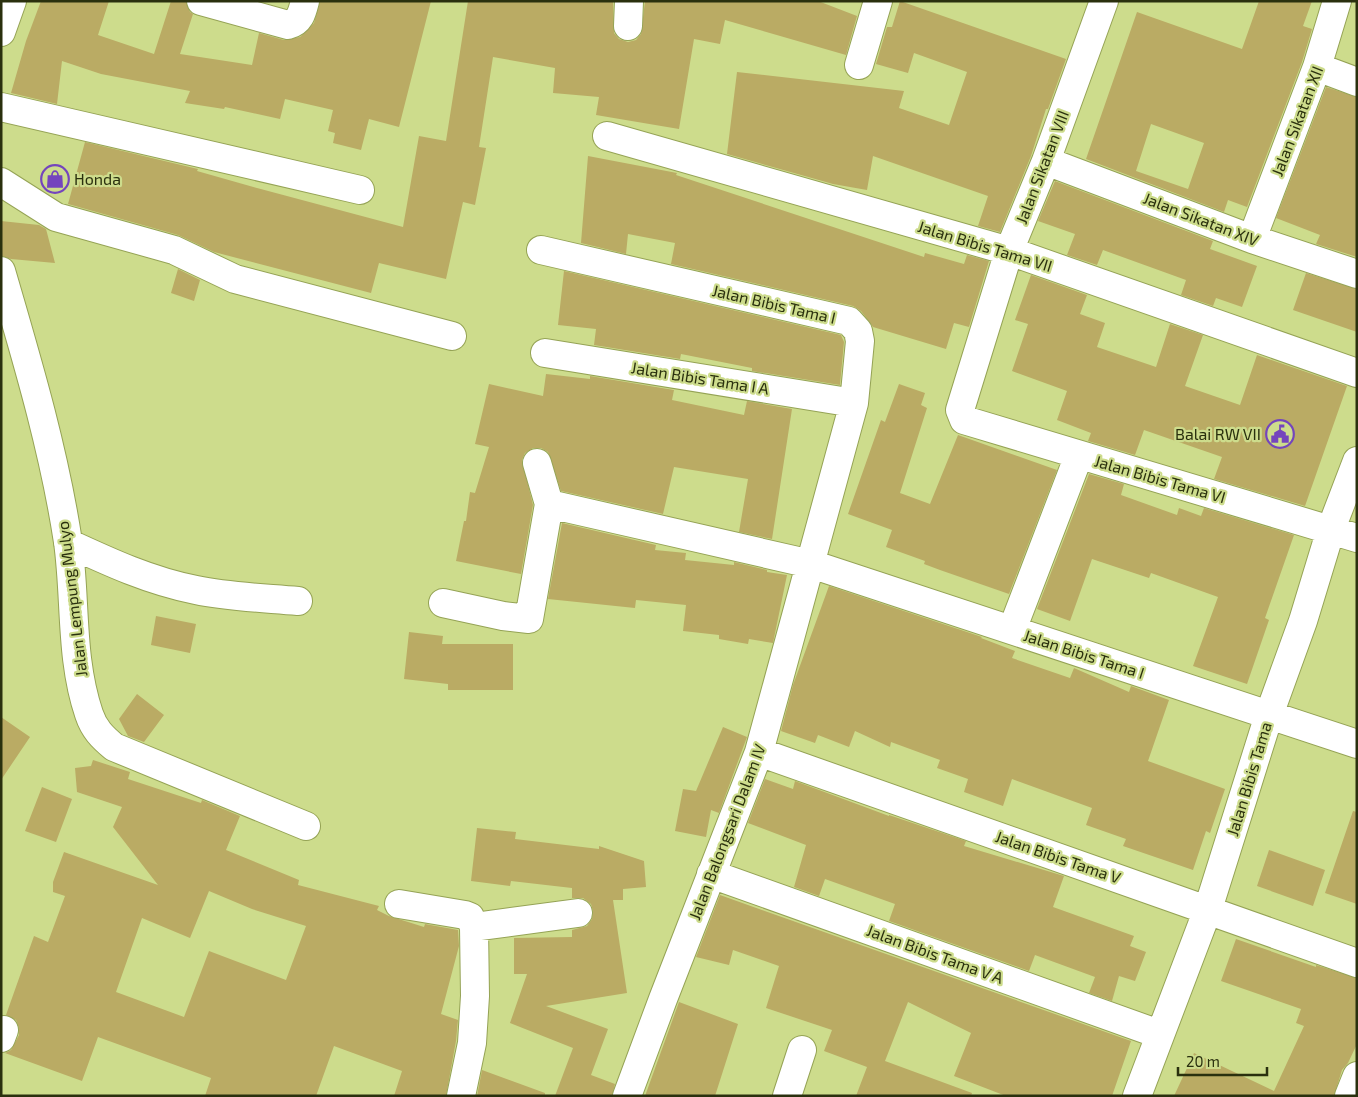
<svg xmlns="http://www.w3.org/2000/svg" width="1358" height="1097" font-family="'Exo 2',sans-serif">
	<rect width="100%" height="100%" fill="#cddc8c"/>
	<path fill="#baab64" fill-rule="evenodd" d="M41 1H109L98 35 154 54 171 1H186L190 12 193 14 180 54 252 65 259 33 284 40 300 37 314 23 320 1H431L399 127 369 119 361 150 333 143 335 133 328 131 333 110 285 99 280 119 225 107 224 109 185 103 190 91 101 74 62 61 57 104 11 93 26 41Z
		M468 1H613L614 33 619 39 628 42 636 40 641 34 645 1H818L857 16 846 55 725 20 720 44 694 39 679 129 596 115 599 97 553 93 555 68 493 57 479 147 486 148 475 205 463 202 446 279 379 263 371 293 214 252 178 235 68 204 85 142 198 169 197 171 257 188 403 227 419 136 446 141Z
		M900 1 1066 59 1048 109H1046L1031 156 1000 232 978 226 988 196 873 156 867 190 833 184 727 154 737 72 904 91 899 108 949 125 967 72 914 53 908 73 876 64 887 27H892Z
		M1259 1H1312L1303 26 1312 29 1302 62 1247 207 1228 200 1224 212 1086 159 1137 12 1242 49ZM1151 124 1204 143 1188 189 1136 171Z
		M1326 87 1357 97V257L1316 244 1320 235 1276 218Z
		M588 156 677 173 676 175 924 257 925 253 964 264 967 255 989 261 969 327 954 323 946 349 873 327 861 311 853 306 671 264 675 243 628 234 626 254 581 243Z
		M1055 181 1213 241 1210 249 1257 266 1242 307 1216 298 1213 306 1181 295 1186 280 1103 250 1097 265 1067 255 1075 234 1038 221Z
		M1 221 39 225 46 229 55 263 11 259 1 256Z
		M178 269 200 280 194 301 171 293Z
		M564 271 841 335 844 342 840 385 752 371V368L681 354 680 359 594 345 596 329 558 325Z
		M1306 273 1357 289V332L1293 310Z
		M1031 275 1087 295 1080 314 1105 323 1097 347 1156 367 1170 324 1203 335 1185 386 1240 405 1257 355 1347 386 1305 506 1214 479 1222 457 1144 430 1135 455 1088 441 1091 433 1057 420 1067 391 1012 371 1028 324 1015 320Z
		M546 374 590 379V376L674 390 672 400 744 415 747 401 792 409 772 539 739 532 748 479 674 467 663 514 561 491 548 452 541 448H533L525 453 522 460 533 505 521 574 456 561 464 521H466L470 492 475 493 489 447 475 444 489 384 543 396Z
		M899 384 925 393 921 405 927 408 900 493 930 504 958 435 1057 470 1009 594 940 570 924 564 925 561 886 547 892 530 848 514 881 420 885 422Z
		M1089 474 1124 484 1121 495 1177 515 1179 508 1201 516 1204 508 1294 535 1265 618 1269 620 1247 684 1193 666 1218 597 1151 573 1149 578 1092 559 1070 621 1037 609Z
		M562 523 656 545 655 550 686 553 685 560 734 565V562L767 570V572L787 575 773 643 749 639 748 644 719 639V635L683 631 686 605 636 600 635 608 548 599Z
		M829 586 982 637 981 638 1015 651 1012 658 1070 678 1074 668 1129 692 1131 686 1169 700 1148 761 1225 789 1210 833 1206 831 1193 870 1123 846 1126 839 1086 825 1092 808 1012 779 1003 806 964 792 968 779 937 768 940 760 891 742 890 747 855 731 849 747 818 735 815 743 781 731 793 685Z
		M156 616 196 624 190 653 151 645Z
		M409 632 443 636 442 644H513V690H448V684L404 679Z
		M137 694 164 715 144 742 128 736 119 719Z
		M1 717 30 737 1 780Z
		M723 727 747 737 719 813 711 810 706 837 675 831 683 789 696 791Z
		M93 760 130 772 128 779 201 803 202 800 240 816 226 850 299 880 298 885 379 906 377 910 389 916 424 927 425 924 458 930 459 946 441 1014 458 1020 456 1041 446 1096H394L402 1071 334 1046 316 1096H205L211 1078 98 1037 82 1081 5 1053 11 1050 19 1035V1028L16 1020 6 1015 34 936 48 942 65 896 53 892V882L64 852 158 885 113 827 122 807 77 792 75 768 91 766ZM209 891 252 909 306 926 286 980 209 951 184 1017 116 992 142 918 190 938Z
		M765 779 793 789 795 781 889 816V815L966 841 964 846 1064 876 1053 907 1134 936 1130 946 1146 952 1135 981 1119 976 1112 1001 1089 993 1095 977 1035 955 1029 971 889 921 895 904 825 879 819 896 794 887 806 845 748 823Z
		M42 787 72 799 56 842 25 831Z
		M1353 811 1357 812V904L1325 893Z
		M477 828 516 832 515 839 599 849V846L644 861 646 887 623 889V900H613L627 993 546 1006 608 1029 591 1075 615 1084 612 1096H555L573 1048 510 1023 527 974H514V938L572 937V930L587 926 592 919 593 911 591 904 583 898H572V888L511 881 510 886 471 881Z
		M1269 850 1325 870 1313 906 1257 886Z
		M720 895 1131 1041 1112 1096H1006L954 1076 971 1033 908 1002 885 1061 972 1093 971 1096H856L867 1067 824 1051 832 1030 766 1008 779 966 733 950 729 965 696 957Z
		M1236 939 1316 967V965L1357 978V1044L1348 1063 1342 1070 1334 1096H1174L1194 1053 1274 1091 1304 1026 1296 1023 1301 1009 1221 981Z
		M679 1002 738 1024 715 1096H645Z
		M482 1070 545 1093V1096H477Z"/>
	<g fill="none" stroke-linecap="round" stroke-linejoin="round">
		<defs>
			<path id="minor" d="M201 1 288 25C300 22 302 13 305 1
				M1104 1 1046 161 1009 251 960 410 964 420 1357 538
				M628 26 629 1
				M1 32 12 1
				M859 65 878 1
				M1317 67 1357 82
				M1 107 360 190
				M607 136 1009 251 1357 373
				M1046 161 1252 239 1357 274
				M1 182 56 217 174 250 235 279 452 336
				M1252 239 1317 67 1337 1
				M541 250 849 321 858 331 860 341 854 403 759 752 663 999 627 1096
				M1 271C27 360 54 450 68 542 76 600 70 658 89 714 94 729 102 737 114 747L306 826
				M545 353 854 403
				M549 504 811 564 1357 744
				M68 543C109 562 150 581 196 590 229 597 264 598 298 601
				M443 603 503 616 529 619 549 504 537 463
				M1012 630 1079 455
				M759 752 1357 963
				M711 874 1159 1034
				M399 904 465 915 470 917 474 927 475 996 472 1043 461 1096
				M474 927 578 913
				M1 1038 4 1030
				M787 1096 802 1050
				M1137 1096 1208 909 1269 715 1303 621 1331 529 1357 461
				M1349 1096 1357 1076"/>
		</defs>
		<use href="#minor" stroke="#95a355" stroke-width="30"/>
		<use href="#minor" stroke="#fff" stroke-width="28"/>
	</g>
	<defs>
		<symbol id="shop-ring" viewBox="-11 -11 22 22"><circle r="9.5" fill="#cddc8c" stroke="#7445bd" stroke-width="1.5"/><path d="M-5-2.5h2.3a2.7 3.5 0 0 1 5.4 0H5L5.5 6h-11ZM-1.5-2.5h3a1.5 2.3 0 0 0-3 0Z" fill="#7445bd"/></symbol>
		<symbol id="civic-ring" viewBox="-11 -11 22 22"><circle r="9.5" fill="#cddc8c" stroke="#7445bd" stroke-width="1.5"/><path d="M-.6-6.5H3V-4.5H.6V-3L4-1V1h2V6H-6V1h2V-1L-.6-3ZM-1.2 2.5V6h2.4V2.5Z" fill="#7445bd"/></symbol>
	</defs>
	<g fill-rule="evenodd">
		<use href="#shop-ring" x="39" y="163" width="32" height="32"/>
		<use href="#civic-ring" x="1264" y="418" width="32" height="32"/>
	</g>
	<g text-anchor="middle" stroke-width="4.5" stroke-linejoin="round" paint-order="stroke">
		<g font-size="16" fill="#2a300e" stroke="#cddc8c">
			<text transform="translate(1297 121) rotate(-69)" y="6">Jalan Sikatan XII</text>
			<text transform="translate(1042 167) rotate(-69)" y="6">Jalan Sikatan VIII</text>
			<text transform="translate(1201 219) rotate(21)" y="6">Jalan Sikatan XIV</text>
			<text transform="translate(985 246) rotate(17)" y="6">Jalan Bibis Tama VII</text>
			<text transform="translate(774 304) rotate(13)" y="6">Jalan Bibis Tama I</text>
			<text transform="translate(700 378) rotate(9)" y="6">Jalan Bibis Tama I A</text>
			<text transform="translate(1160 479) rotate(16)" y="6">Jalan Bibis Tama VI</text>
			<text transform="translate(72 599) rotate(-97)" y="6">Jalan Lempung Mulyo</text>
			<text transform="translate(1084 654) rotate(18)" y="6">Jalan Bibis Tama I</text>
			<text transform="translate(1249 779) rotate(-73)" y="6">Jalan Bibis Tama</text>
			<text transform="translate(727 832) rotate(-69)" y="6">Jalan Balongsari Dalam IV</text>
			<text transform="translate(1058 857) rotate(19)" y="6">Jalan Bibis Tama V</text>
			<text transform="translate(935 954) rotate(20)" y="6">Jalan Bibis Tama V A</text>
		</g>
		<g font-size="16" fill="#2a300e" stroke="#cddc8c" text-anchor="start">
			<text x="74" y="185">Honda</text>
			<text x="1261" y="440" text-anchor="end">Balai RW VII</text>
		</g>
	</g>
	<rect width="1358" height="1097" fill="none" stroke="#2a300e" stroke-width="5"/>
	<path d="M1178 1067v8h89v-8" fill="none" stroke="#2a300e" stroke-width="2.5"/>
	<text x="1186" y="1067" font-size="15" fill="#2a300e" stroke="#cddc8c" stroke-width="4" paint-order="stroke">20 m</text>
</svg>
